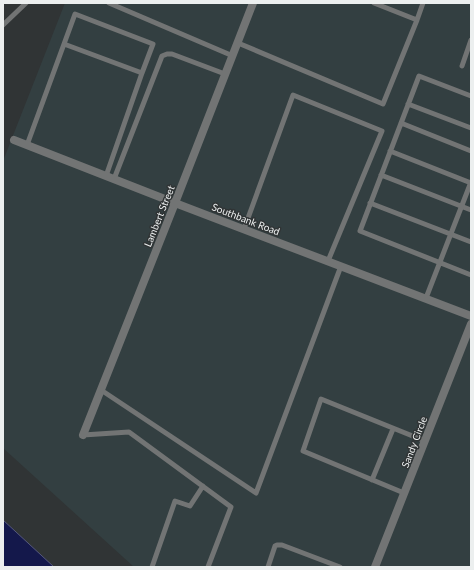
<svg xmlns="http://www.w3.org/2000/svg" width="474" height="570" font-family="Lato,sans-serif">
	<rect width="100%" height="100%" fill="#303435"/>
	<path fill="#333f41" d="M65 3H471V567H134L3 448V161Z"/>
	<path fill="#14184b" stroke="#55587c" d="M3 520 54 567H3Z"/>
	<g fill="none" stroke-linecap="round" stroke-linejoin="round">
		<path stroke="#727474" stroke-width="5" d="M109 3 233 56
			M417 20 423 3
			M3 25 26 3
			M238 43 383 104 417 20 374 3
			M64 44 75 14 153 44 142 73
			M462 66 471 40
			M471 96 419 76 360 231 471 275
			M408 104 471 128
			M401 123 471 151
			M27 145 64 44 142 73 106 176
			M390 151 471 183
			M381 175 471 210
			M114 179 162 56 167 54H172L225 74
			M370 203 471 242
			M244 229 293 95 382 131 328 261
			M426 298 471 182
			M101 390 256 493 341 266
			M83 435 129 432 231 507 208 567
			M372 480 393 429
			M404 493 303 451 321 399 425 441
			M152 567 175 501 190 506 203 486
			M268 567 275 546 277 545H282L340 567"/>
		<path stroke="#727474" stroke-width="8" d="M14 140 175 203 471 316
			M83 435 175 203 253 3
			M375 567 471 324"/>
	</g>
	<g text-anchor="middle" stroke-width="3" stroke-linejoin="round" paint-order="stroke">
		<g font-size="10" fill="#ecefef" stroke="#303435">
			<text transform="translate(159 216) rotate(-68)" y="4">Lambert Street</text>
			<text transform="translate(246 219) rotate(21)" y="4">Southbank Road</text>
			<text transform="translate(414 442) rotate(-69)" y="4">Sandy Circle</text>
		</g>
	</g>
	<rect width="474" height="570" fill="none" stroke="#ecefef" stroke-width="8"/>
</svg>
